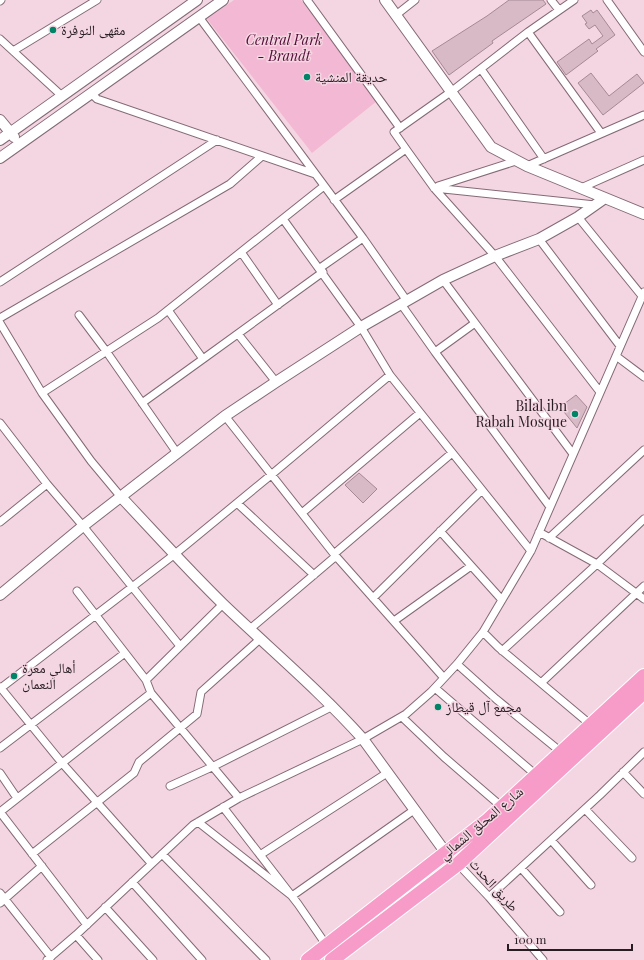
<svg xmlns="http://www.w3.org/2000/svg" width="644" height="960" font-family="'Playfair Display','Noto Naskh Arabic',serif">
	<rect width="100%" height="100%" fill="#f4d6e2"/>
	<path fill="#f3b8d3" d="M234 0H301L377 101 312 153 207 19Z"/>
	<path fill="#d7bac6" stroke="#a58995" d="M509 0H543L546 4 492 41 493 43 449 75 432 51 487 16Z
		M591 10 593 13 597 10 615 35 596 49 598 51 566 75 557 62 589 39 592 44 603 36 595 25 589 29 585 24 587 23 582 16Z
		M591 73 609 96 637 74 644 83 603 115 578 83Z
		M576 395 587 407 577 428 560 407Z
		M359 473 377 489 363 503 345 485Z"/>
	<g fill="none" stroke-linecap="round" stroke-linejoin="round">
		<defs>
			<path id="street" d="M307 0 400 128
				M551 0 559 10
				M607 0 644 52
				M0 1 1 0
				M396 15 415 0
				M199 17 363 238 407 301
				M528 32 601 133
				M0 39 62 96
				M13 51 97 0
				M481 69 544 159
				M91 93 97 99 315 174
				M406 149 434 188 495 256 600 392
				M527 166 644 115
				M438 186 516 161
				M434 188 595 205
				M581 188 644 160
				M334 200 406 149 394 132 452 91 528 32 574 0
				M578 217 642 296
				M283 219 361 327 390 375 531 551
				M539 239 620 346
				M241 252 278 305
				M320 268 363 238
				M443 280 573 454
				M0 282 217 140
				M401 304 435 352
				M168 310 203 359 323 272
				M79 315 106 351 177 453
				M0 318 230 184 262 156
				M0 323 42 393 91 461 121 497
				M475 323 435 352 550 507
				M238 334 276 382
				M616 356 644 377
				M42 393 158 318 324 186
				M142 403 203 359
				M225 416 334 554 444 678
				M0 423 47 484 83 526 180 646
				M237 503 314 575
				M302 513 420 413
				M0 522 47 484
				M440 531 502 600
				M539 532 597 564 644 519
				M549 538 644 450
				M334 554 452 453
				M77 591 146 680
				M373 598 482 490
				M394 621 471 566
				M250 629 336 556
				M483 632 498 647 591 725
				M502 651 597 564 644 599
				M457 664 496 699 561 752
				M541 683 644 586
				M0 687 62 763 151 863
				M1 688 175 554 271 475 390 375
				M435 688 536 775
				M151 693 239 798
				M402 717 444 757 502 807
				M0 748 125 653
				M623 772 644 794
				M0 773 17 798
				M170 786 212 767 333 706
				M223 807 298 904 327 946
				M585 809 632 858
				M0 812 151 693 146 680 223 604
				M0 812 87 925
				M198 822 292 896 414 810
				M551 840 591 885
				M32 854 134 773 139 762 197 714 201 692 260 639
				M162 854 266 960
				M260 855 387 773
				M458 864 489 897 543 960
				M521 868 560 912
				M132 882 202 960
				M0 893 51 957
				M489 897 600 795 644 752
				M0 903 42 866
				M105 907 153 960
				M76 935 98 960
				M47 960 76 935 193 825 239 798 363 739 406 714 431 692 457 664 483 632 531 551 644 292"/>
			<path id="secondary" d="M385 0 491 147 527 166 644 214
				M0 120 14 137
				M0 140 197 0
				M0 158 223 0
				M121 497C155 533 188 570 223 604 270 649 320 691 363 739L446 853
				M0 595 83 526 225 416 276 382 361 327 443 280 495 256 539 239 578 217 605 198"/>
			<path id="highway" d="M308 960 488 820 644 676
				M332 960 458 864 644 692"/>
		</defs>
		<use href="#street" stroke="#846a76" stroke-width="9"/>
		<use href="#secondary" stroke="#846a76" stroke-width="12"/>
		<use href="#highway" stroke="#fff" stroke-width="16"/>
		<use href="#street" stroke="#fff" stroke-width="7"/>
		<use href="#secondary" stroke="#fff" stroke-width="10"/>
		<use href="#highway" stroke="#f79cc8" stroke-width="14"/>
	</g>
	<g fill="#008467" stroke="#f4d6e2" stroke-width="1.5">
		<circle cx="53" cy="30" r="4"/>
		<circle cx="307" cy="77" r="4"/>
		<circle cx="575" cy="414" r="4"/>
		<circle cx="14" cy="676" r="4"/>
		<circle cx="438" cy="707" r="4"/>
	</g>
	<g text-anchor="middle" stroke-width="3" stroke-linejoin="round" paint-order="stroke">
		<g font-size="14" fill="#271c21" stroke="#f4d6e2" text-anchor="start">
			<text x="61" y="35">مقهى النوفرة</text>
			<text x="315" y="82">حديقة المنشية</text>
			<text x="567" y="411" text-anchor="end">Bilal ibn<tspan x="567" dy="16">Rabah Mosque</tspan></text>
			<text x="22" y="673">أهالي معرة<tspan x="22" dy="16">النعمان</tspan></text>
			<text x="446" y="712">مجمع آل قيطاز</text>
		</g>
		<g font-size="14" font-style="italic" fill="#530c35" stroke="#f4d6e2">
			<text x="284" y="45">Central Park<tspan x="284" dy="16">- Brandt</tspan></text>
		</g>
		<g font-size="14" fill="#271c21" stroke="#f4d6e2">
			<text transform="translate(481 823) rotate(-40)" y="5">شارع المحلق الشمالي</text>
			<text transform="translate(494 885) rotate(48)" y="5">طريق الحدث</text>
		</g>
	</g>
	<path d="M508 944v6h124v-6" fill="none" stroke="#271c21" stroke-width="2"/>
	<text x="514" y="944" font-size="12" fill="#271c21" stroke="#f4d6e2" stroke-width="3" paint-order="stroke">100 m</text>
</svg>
